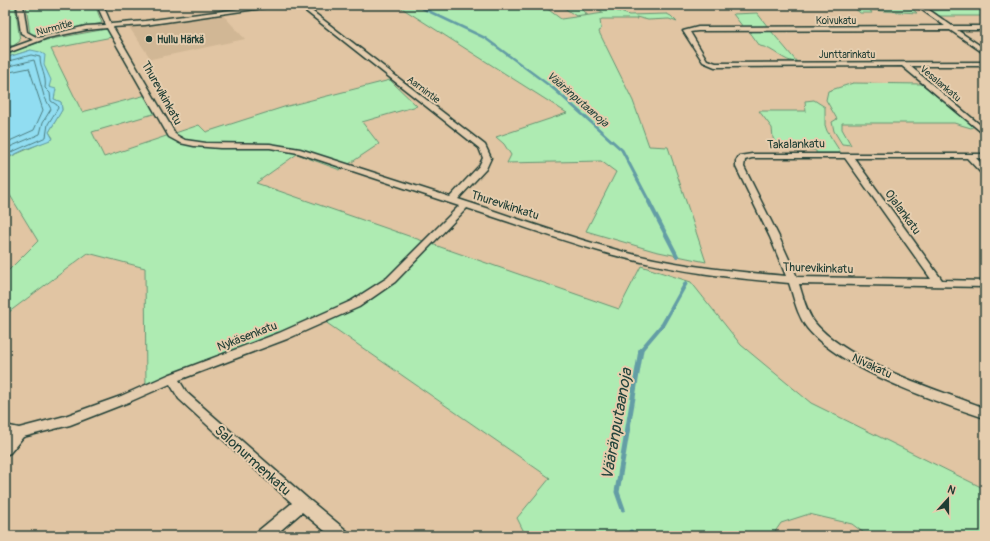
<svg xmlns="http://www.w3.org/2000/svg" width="990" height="541" font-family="Pangolin,sans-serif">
	<rect width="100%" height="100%" fill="#e1c5a3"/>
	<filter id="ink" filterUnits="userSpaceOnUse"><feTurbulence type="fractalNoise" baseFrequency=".025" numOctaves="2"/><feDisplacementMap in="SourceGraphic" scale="8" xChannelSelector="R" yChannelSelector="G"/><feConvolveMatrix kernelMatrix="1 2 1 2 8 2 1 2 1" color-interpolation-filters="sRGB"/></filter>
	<g filter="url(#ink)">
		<path fill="#d1b795" d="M222 14 245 39 151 59 129 27Z"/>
		<path fill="#aeebb2" stroke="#669473" d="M5 5H15L20 41 13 46 5 44Z
			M26 5H95L102 23 43 35 30 34Z
			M406 5H542L561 19 604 13 592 5H609L617 11 629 15 667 14 671 16 677 22 669 19 648 20 636 17 637 19H602L600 20 601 28 599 32 633 101 649 146 668 147 706 262 654 251 586 231 616 172 601 161 507 163 511 155 504 144 496 137 567 113 400 7Z
			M560 5H575L588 14 576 16Z
			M851 5H908L917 13 870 10 872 13H860Z
			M931 10H985V16H939Z
			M757 13 768 27H743L733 14Z
			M112 28 117 36 51 49 82 112 150 94 160 112 92 132 104 157 199 125 206 132 284 107 390 80 417 106 362 122 379 144 340 170 297 154 256 183 619 309 641 266 691 282 741 345 811 403 985 489V536H868L852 524 809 514 781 523 772 536H526L517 518 550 478 321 319 146 389 145 268 88 253 5 315V274L38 241 5 187V159L53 138 49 132 62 110 61 102 54 99V94L49 87C52 73 40 61 31 50L5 58V54L46 40Z
			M749 31H771L797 62C783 62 774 48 760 46Z
			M853 83 922 84 974 126 971 128 954 123H842V129L851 145 842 144 834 131 832 122 837 119 826 100 828 91Z
			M814 100 825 107V125L827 131 841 153H816V150L778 148 773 138 772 128 759 111H806L805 101Z"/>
		<path fill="#91ddf1" stroke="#639da5" d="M31 50 40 52 45 55 44 65 51 80 49 87 56 89 54 99 61 102 62 110 49 132 53 139 26 149 5 159V58Z"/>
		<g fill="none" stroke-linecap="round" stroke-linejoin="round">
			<path stroke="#4d7d80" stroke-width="1" d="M5 62 31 55 40 57C40 68 47 77 45 88L50 93 51 101 57 105 58 108 48 124 46 137 5 155
				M5 67 34 60 44 96 51 109 43 122 40 134 5 149
				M5 73 29 68 43 110 34 130 5 143"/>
			<path stroke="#639da5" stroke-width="2.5" d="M426 5 422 8 485 38 554 89"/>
			<path stroke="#639da5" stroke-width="3" d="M553 88 622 150 650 203"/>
			<path stroke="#639da5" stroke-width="4" d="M649 202 677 256
				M640 351 663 324 686 283"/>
			<path stroke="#639da5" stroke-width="5" d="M623 509 617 492 641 350
				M631 532 632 536"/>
			<defs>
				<path id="street" d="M17 5H23L27 32 38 38 86 26 106 25 97 5H103L111 24 145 21 268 5H283L145 25 113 27 176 135 185 140 206 143 270 144 300 149 450 197 479 166 483 158 479 148 298 5H304L485 145 491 158 486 169 458 199C508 215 559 234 610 248 667 265 728 271 786 276L770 237 736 167V161L739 156 752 154H985V158H976L985 167V174H982L967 158H854L942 280 985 281V287L799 284C803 296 806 312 815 323 849 363 936 389 985 408V418C936 402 839 368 807 328 797 315 794 298 789 283 728 278 665 270 606 253 559 240 513 223 467 208L395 282 359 307 287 339 179 380 187 393 307 498 347 531 349 536H331L302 512 274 536H256L258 531 292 503 179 399 170 384 129 402 70 425 23 437 10 453 5 455V440L8 436 5 435V425L19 428 65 416 121 396 168 375 279 333 351 301 387 278 459 206 298 153 270 148H220L194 146 180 143 169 137 107 28 86 30 47 38 5 54V50L33 40 21 33ZM752 158H845L931 279 797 277 779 237 744 167 745 160Z
					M915 5H922L952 26H985V30H957L985 49V54L950 30 698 31 690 32 707 60 716 63 985 62V66H910L985 129V135L902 66 715 67 703 62 683 31 698 27 945 26Z"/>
			</defs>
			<use href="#street" stroke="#1f3d34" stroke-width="3"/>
			<use href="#street" fill="#e5cdae" fill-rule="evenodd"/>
		</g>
	</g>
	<circle fill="#1f3d34" stroke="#e5cdae" stroke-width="1.5" cx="149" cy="39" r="4"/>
	<g text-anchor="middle" stroke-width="4" stroke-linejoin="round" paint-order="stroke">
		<g font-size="10" fill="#1f3d34" stroke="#e5cdae">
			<text x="836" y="24">Koivukatu</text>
			<text transform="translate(54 27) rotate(-15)" y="4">Nurmitie</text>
			<text x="847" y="58">Junttarinkatu</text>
			<text transform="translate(941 83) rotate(40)" y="4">Vesalankatu</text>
			<text transform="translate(424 89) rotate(37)" y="4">Aarnintie</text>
		</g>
		<g font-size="10" font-weight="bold" fill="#1f3d34" stroke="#e5cdae" text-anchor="start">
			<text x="157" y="43">Hullu Härkä</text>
		</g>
		<g font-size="11" font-style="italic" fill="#25453d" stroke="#e5cdae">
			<text transform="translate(578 99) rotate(41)" y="4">Vääränputaanoja</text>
		</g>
		<g font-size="12" fill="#1f3d34" stroke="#e5cdae">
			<text transform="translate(162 93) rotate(61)" y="4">Thurevikinkatu</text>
			<text transform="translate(796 144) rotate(-1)" y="4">Takalankatu</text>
			<text transform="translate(505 205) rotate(18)" y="4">Thurevikinkatu</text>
			<text transform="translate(903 212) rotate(54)" y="4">Ojalankatu</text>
			<text transform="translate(818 268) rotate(2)" y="4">Thurevikinkatu</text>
			<text transform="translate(247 336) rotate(-21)" y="4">Nykäsenkatu</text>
			<text transform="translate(872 366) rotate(25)" y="4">Nivakatu</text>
		</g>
		<g font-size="14" fill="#1f3d34" stroke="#e5cdae">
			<text transform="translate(253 460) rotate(42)" y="5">Salonurmenkatu</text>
		</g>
		<g font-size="16" font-style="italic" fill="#25453d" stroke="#e5cdae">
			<text transform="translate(616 424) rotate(-80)" y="6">Vääränputaanoja</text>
		</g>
	</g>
	<rect width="990" height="541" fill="none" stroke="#e5cdae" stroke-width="20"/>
	<rect x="10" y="10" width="970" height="521" fill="none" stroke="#1f3d34" stroke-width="1.5" filter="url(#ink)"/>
	<g transform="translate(948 499) rotate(21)" stroke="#e5cdae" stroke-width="3" paint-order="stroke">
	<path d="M0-3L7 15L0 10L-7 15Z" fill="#1f3d34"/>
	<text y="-6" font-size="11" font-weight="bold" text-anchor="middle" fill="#1f3d34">N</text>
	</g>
</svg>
